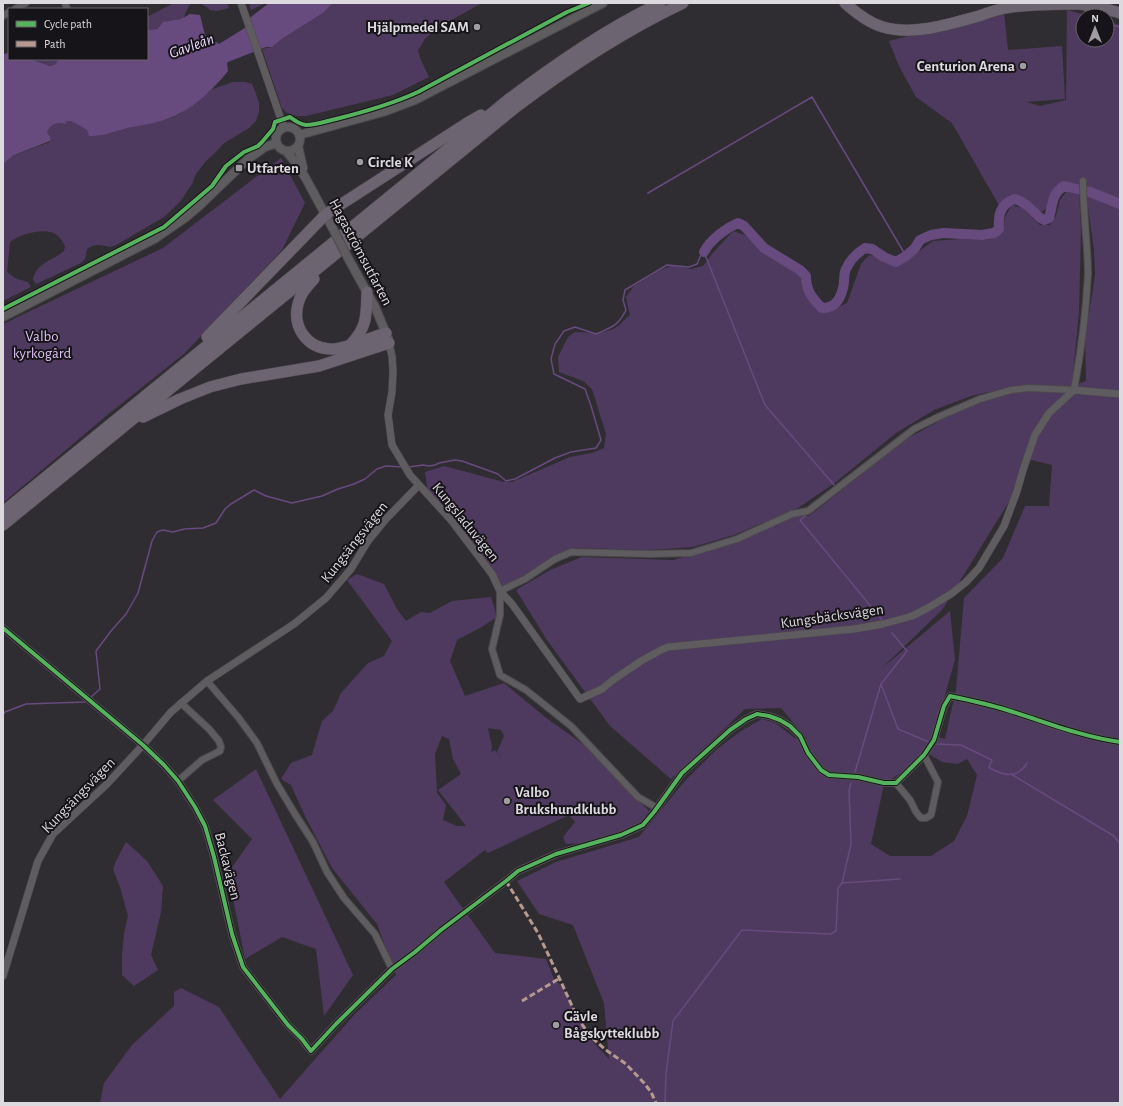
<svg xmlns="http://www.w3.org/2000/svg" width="1123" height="1106" font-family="'Alegreya Sans',sans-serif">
	<rect width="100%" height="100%" fill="#302d32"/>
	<path fill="#4f3a5f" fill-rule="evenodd" d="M174 3H191L185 13 184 18C175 22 163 19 157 29L147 30V17Z
		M200 3H227L229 8 217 11 210 10 208 8Z
		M249 3H266L251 10Z
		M333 3H482L437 28C434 32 431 33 427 37 423 40 422 46 418 50L420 58 429 77 393 95 306 116H296L287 113 282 108 262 49 272 47 282 39 323 13Z
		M1067 10 1089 16H1083V40H1107V21L1120 25V200L1100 194 1087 188 1065 182C1052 189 1050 194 1049 207L1041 212C1033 203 1025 198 1014 194L1007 198 1000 207 952 123 916 97 899 66 889 41 1004 12 1008 50 1062 46 1065 99 1026 102 1040 106 1066 100Z
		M39 59H62L58 60 57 64 50 66 33 60Z
		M233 82H245L252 84 255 91 259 103V112L256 121 249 128 224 143 216 152 206 161 196 174 192 184 180 202 164 217 116 245 110 247C102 245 94 243 87 249L85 259 81 263 36 284 33 280C36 263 52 261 64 251L65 246C63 243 61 238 58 236 47 226 20 234 10 242L7 272 15 278 28 282 31 287 3 301V164L14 155 50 142 51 138 47 132C51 124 57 122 65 124L67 121H71L98 136 140 125 165 120 180 114 213 89Z
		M281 158 305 203 282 250 185 353 106 416 3 503V324L163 248Z
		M1067 191H1079L1081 229 1079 312 1072 386 1086 381 1085 334 1092 296 1095 274 1094 250 1086 193 1098 196 1120 207V1103H100L104 1083 132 1045 174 1006V992L181 988 219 1007 280 1099 355 1014 396 975 377 924 332 868 304 814 291 785 281 779 291 763 312 755 322 721 333 711 341 693 368 663 384 656 392 641 347 580 357 574 384 584 397 609 406 621 421 612 430 613 452 601 491 597 497 617 480 628 457 640 450 661 465 696 504 683 545 717 584 745 649 811 641 822 621 832 583 843 566 844 563 837 575 822 569 815 488 853 485 850 444 882 495 953 546 959 554 979 563 988 590 1039 609 1059 604 1003 573 925 539 914 517 881 556 862 639 837 684 782 716 750 741 731 762 719 775 723 796 739H807L781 708 745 709 671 779 610 726 547 640 516 590 550 570 582 557 673 560 742 540 794 516H809L905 440 946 417 980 403 1008 388 971 396 934 410 896 433 836 482 798 508 734 535 693 547 649 550 576 548 554 556 525 575 500 587 428 492 425 472 444 466 504 482H512L570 457 592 453 604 448 606 434 592 389 583 381 559 372 558 357 568 337 575 332C590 333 605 335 618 326 622 323 626 318 630 315L626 297 634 286 659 271 673 265 691 269 703 266 712 254 733 231 745 235 761 248 800 272 809 296 820 311 834 309 847 303 861 264 869 255 886 260 903 263 933 241 961 239 986 240 997 237 1003 230 1005 217 1012 205 1022 208 1040 225H1050L1056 216 1060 200ZM1023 458 1052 465 1049 506H1025L1003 558 964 598 956 690 945 739 933 736 955 660 950 611 881 669 942 610 1010 500ZM488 728 501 730 504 736 497 752 502 760 495 750 491 752 492 747ZM442 736 449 739 453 759 461 774 438 790 466 826H457L443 820 446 805 437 793 435 754ZM929 754 942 762 958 764 967 759 977 775 967 816 954 841 931 856H890L871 844 884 784Z
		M256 769 353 975 324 1016 316 949 282 937 245 959 228 873 252 839 213 800Z
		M126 842 147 861 163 886 161 912 151 955 158 970 134 986 122 975V955L124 934 128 916 120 887 113 869 116 861Z"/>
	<path fill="#674a7e" d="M269 3H333L323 13 282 39 272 47H266L228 62 227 63 228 71C212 91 191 111 167 119 154 124 140 125 128 128 115 131 103 137 89 136L87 130 71 121H67L65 124C57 122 51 124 47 132L51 138 50 141 14 155 3 164V54L9 53V59H30L50 66 56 64 58 60 62 59H147V30L157 29 163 22 181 19 190 14 200 15 205 35 219 44 248 26 247 20Z"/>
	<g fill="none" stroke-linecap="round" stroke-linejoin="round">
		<path stroke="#674a7e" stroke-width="1.5" d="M1112 25 1120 27
			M648 193 812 97 906 256
			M409 467 423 465 429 466 435 465 439 463 455 460 462 461 498 474 506 481 515 479 555 458 571 452 596 448 601 440 591 406 585 389 554 374 551 359 555 344 564 331 575 327 596 334C612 327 618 326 626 310L623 300 625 290 667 265 689 267 697 264 700 257 704 252 765 405 835 486
			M809 513 800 520 882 620
			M881 684 898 729 929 742
			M90 698 100 689 96 651 111 631 126 614 138 593 152 541 157 532 163 530 173 532 184 529 203 528 216 523 225 509 231 504 254 490 266 496 292 503 322 496 338 489 354 484 365 479 377 469 386 466 403 467
			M3 715 5 712 26 704 85 702 87 700
			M937 744 961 745 992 760 989 767 990 768C999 773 1012 778 1020 771 1023 769 1025 766 1027 763
			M855 772 881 684 907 651 892 633
			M1011 774 1114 836 1120 844
			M842 883 900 879
			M665 1103 666 1073 673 1021 742 930 831 934 836 931 838 888 842 883 851 844 849 791 851 783"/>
		<path stroke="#674a7e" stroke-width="10" d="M704 252C710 240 726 228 738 223L744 226 764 248 800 270 806 276C806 291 812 298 822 308 835 308 840 300 843 288 845 282 843 275 846 269 850 260 857 253 865 248L872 249 884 257 896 262 906 256 915 248 920 240 931 235 943 233 982 235 994 233 999 229C998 215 1000 204 1015 199 1022 201 1027 205 1032 210 1037 214 1037 217 1044 220L1049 218C1053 205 1051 194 1064 186L1090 192 1120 204"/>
		<defs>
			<path id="minor" d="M65 3 67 9
				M15 9 26 3
				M3 16 9 12
				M3 628 143 745 164 765 178 781 195 807 205 826 214 857 232 934 243 967 288 1025 302 1039 311 1051 336 1024 392 969 415 952 441 930 506 881 518 871 556 854 621 835 643 825 654 812 682 773 730 730 746 719 757 714 769 716 780 720 790 726 800 736 808 753 821 770 829 775 858 777 884 783H896L924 755 934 740 944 706 950 696C969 700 988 704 1007 710 1043 721 1082 737 1120 742
				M207 681 238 717 257 743 277 784 295 814 313 842 327 872 344 898 375 934 392 969
				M178 781 202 760 220 751 221 747 219 741 209 729 181 703
				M896 783 910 800 916 812 921 818H926L931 815 938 782 924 755
				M657 808 638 797 571 726 526 690 500 675 492 649 500 615V591L525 579 555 559 571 552 650 554 691 553 737 539 792 514 808 511 914 429 938 417 980 399 1011 390 1029 388 1074 390C1081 352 1086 312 1088 274 1088 256 1086 239 1085 221 1084 208 1083 195 1083 181"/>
			<path id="tertiary" d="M241 3 284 128
				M389 343 392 356 393 371 392 392 388 415 392 445 410 475 451 520 492 574 500 591 512 604 580 699 602 689 613 680 641 661 661 650 668 647 854 629 883 624 912 616 926 609 951 594 966 582 979 568 1004 526 1017 491 1023 470 1035 435 1049 413 1074 390 1120 394
				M3 976 38 861 53 834 107 784 143 745 171 712 207 681 294 624 326 598 351 569 368 541 386 519 419 485"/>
			<path id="secondary" d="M276 139a12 12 0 1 1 24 0a12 12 0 1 1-24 0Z
				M299 135 383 112 415 100 603 3
				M298 146 303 168
				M286 151 296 163 305 177 333 229
				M348 258 375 307 388 338
				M3 317 156 238 185 218 198 207 248 159 265 147 277 143"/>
			<path id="motorway" d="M845 3C856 13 869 23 883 27 914 36 949 24 979 16 987 13 996 10 1005 8 1029 4 1053 4 1078 4
				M1074 3 1103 8 1120 13
				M314 279C307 286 300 294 298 304 292 327 307 348 330 349 344 350 371 337 386 333
				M207 337 326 214 467 123 481 115
				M351 344C368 326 366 315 367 292
				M143 417 180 399 210 387 241 379 319 366 389 343
				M3 512 509 99C557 63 606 29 660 3
				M3 525 516 107C569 67 624 31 683 3"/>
		</defs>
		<use href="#minor" stroke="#4c494d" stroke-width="8"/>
		<use href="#tertiary" stroke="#4c494d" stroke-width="8"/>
		<use href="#secondary" stroke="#4c494d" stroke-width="10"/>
		<use href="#motorway" stroke="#4c494d" stroke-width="12"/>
		<use href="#minor" stroke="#5e5c5f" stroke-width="6"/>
		<use href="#tertiary" stroke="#5e5c5f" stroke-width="7"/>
		<use href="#secondary" stroke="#5e5c5f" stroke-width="8"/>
		<use href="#motorway" stroke="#6c6470" stroke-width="11"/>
		<defs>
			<path id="secondary-bridge" d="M333 229 348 258"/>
		</defs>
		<use href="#secondary-bridge" stroke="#4c494d" stroke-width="10" stroke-linecap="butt"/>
		<use href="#secondary-bridge" stroke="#5e5c5f" stroke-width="8"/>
		<path stroke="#b69a8f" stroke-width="3" stroke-dasharray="6 3" stroke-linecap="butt" d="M506 881 538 933 557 973 578 1019 592 1038 606 1050 626 1064 644 1083 651 1092 656 1103
			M522 1001 560 978"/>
		<defs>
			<path id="cycleway" d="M3 309 164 227 212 186 226 166 244 152 258 146 262 142 273 129 275 122 290 117C295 121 300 124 306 125 316 125 327 121 336 119 364 112 392 104 418 92L567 12 589 3
				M3 628 143 745 164 765 178 781 195 807 205 826 214 857 232 934 243 967 288 1025 302 1039 311 1051 336 1024 392 969 415 952 441 930 506 881 518 871 556 854 621 835 643 825 654 812 682 773 730 730 746 719 757 714 769 716 780 720 790 726 800 736 808 753 821 770 829 775 858 777 884 783H896L924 755 934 740 944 706 950 696C969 700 988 704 1007 710 1043 721 1082 737 1120 742"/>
		</defs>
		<use href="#cycleway" stroke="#171419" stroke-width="6"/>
		<use href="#cycleway" stroke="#56b35d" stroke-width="4"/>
	</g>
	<g fill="#a09da2" stroke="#171419" stroke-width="1.5">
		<circle cx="477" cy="27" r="4"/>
		<circle cx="1023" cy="66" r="4"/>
		<circle cx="360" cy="162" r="4"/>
		<rect x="235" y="164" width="8" height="8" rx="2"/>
		<circle cx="507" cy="801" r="4"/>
		<circle cx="556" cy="1025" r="4"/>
	</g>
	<g text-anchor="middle" stroke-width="4" stroke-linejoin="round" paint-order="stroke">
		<g font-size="15" font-weight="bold" fill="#dcd9df" stroke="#171419" text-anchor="start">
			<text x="469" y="32" text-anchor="end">Hjälpmedel SAM</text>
			<text x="1015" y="71" text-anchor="end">Centurion Arena</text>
			<text x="368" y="167">Circle K</text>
			<text x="247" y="173">Utfarten</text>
			<text x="515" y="797">Valbo<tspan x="515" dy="17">Brukshundklubb</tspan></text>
			<text x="564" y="1021">Gävle<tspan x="564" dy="17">Bågskytteklubb</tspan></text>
		</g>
		<g font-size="15" fill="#dcd9df" stroke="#171419">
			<text transform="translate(361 252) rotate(62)" y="5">Hagaströmsutfarten</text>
			<text transform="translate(466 522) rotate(51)" y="5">Kungsladuvägen</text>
			<text transform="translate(354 542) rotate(-52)" y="5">Kungsängsvägen</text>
			<text transform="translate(832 616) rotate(-8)" y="5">Kungsbäcksvägen</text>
			<text transform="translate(78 795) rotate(-46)" y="5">Kungsängsvägen</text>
			<text transform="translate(228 866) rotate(76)" y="5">Backavägen</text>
		</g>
		<g font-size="15" fill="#dcc1f4" stroke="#171419">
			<text x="42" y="341">Valbo<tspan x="42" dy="17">kyrkogård</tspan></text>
		</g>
		<g font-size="16" font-style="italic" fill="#e9d7fa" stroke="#171419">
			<text transform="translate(191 45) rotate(-20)" y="6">Gavleån</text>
		</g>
	</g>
	<rect width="1123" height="1106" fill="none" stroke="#dcd9df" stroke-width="8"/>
	<rect x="8" y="8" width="140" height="52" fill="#171419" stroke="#666368"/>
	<rect x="16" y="21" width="20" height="6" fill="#56b35d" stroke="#666368"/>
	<text x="44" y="28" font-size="12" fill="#dcd9df">Cycle path</text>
	<rect x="16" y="41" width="20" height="6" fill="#b69a8f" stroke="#666368"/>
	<text x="44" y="48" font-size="12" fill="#dcd9df">Path</text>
	<g transform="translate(1095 28)"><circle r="19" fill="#171419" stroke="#666368"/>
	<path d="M0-3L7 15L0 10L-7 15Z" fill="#a09da2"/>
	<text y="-6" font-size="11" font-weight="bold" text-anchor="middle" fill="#dcd9df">N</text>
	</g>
</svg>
